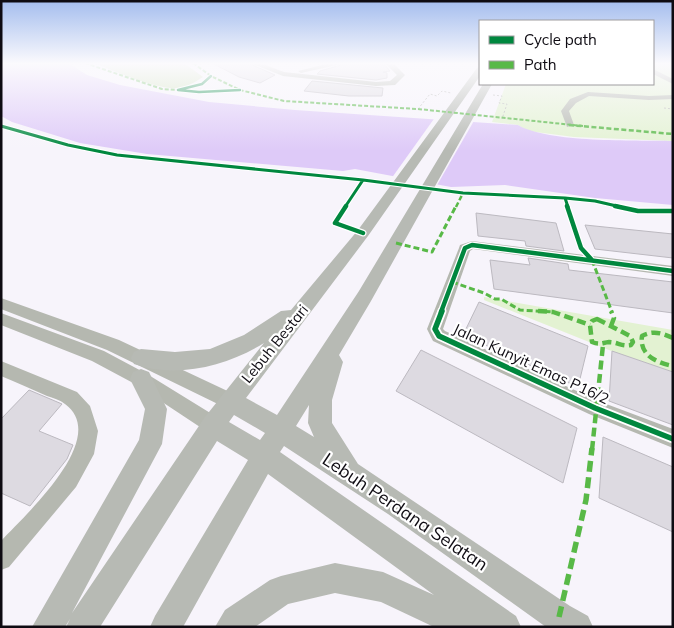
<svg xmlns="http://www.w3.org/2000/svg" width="674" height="628" font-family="Mulish,sans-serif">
	<rect width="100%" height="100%" fill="#f7f4fb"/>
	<path fill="#e3f2d2" d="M653 63H673V141L574 137 528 131 518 125 492 122 506 84H653Z
		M484 297 673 330V372L614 352 484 300Z"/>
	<path fill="#cfe2b9" d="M94 63H184L203 77C195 82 187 87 178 88 157 90 115 71 94 63Z"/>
	<path fill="#decaf8" d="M1 63H68L87 75 120 85 209 102 295 110 518 125C549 143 634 140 673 141V205L595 198 505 185 451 187 355 169 343 171 147 154 80 143 12 122 1 116Z"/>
	<path fill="#f7f4fb" d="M436 116 475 119 436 187 391 179Z"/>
	<path fill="#dddae1" stroke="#bcb9c0" d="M212 63H248L275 75 260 83 239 77Z
		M348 63H383L390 71 383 72 387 73V78L376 80 317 74 320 71Z
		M312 81 383 88 382 96H349L304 91Z
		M476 213 556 223 564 251 526 246 525 241 478 236Z
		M585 225 673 234V258L595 249Z
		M528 258 568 264 569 270 673 282V313L494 289 490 260 530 265Z
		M479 302 588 346 578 387 463 335Z
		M421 350 577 428 563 483 396 391Z
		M612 351 673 372V425L609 401Z
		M29 390 62 404 39 431 73 445 67 459 30 506 1 493V419Z
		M603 437 673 467V532L599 498Z"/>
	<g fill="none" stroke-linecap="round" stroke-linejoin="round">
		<path stroke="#b9bab8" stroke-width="1" stroke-dasharray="2 2" stroke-linecap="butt" d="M493 95 502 96 499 103 507 104 502 119
			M664 108 673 109
			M418 109 430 94 437 96 442 91 451 93"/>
		<path fill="#b5b8b0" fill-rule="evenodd" d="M250 63H260L284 72 376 82 390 81 397 75 385 63H393L405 75 395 85 376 86 283 76Z
			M330 63H346L301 73 298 71Z
			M653 69 673 79V84L653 74Z
			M588 92 649 96 673 95V99L649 100 589 96 576 103 569 111 574 125 567 127 561 111 570 99Z
			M472 241 673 266V276L473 249 470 251 443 329 445 331 601 402 673 429V448L589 414 433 341 427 329 459 248 460 245Z
			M1 298 119 340 236 395 239 401 236 407 230 409 224 407 107 350 1 309Z
			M1 313 104 351 147 374 220 419 222 425 220 431 213 434 206 431 135 384 92 361 1 325Z
			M1 361 77 392 90 406 98 431 94 454 76 487 9 567 1 570V541C25 515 111 438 65 404 60 400 53 398 47 396 32 389 17 383 1 376Z"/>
		<path fill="#b7bab4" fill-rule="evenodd" d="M480 67V76L368 236 246 398 277 415 359 291 483 84H492L371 301 339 355 343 362 332 400V423L358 464 570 606 588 616 593 627H546L388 514 284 446 280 452 516 616 521 627H434L381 602 335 593 288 604 255 627H215L225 610 270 580 281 576 335 563 383 572 434 595 268 474 183 627H150L155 616 248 460 217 441 100 627H66L70 619 65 627H32L139 440 145 409 130 379 133 372 141 369 149 372 167 409 162 444 72 613 205 417 264 343C227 366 176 379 134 364L131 358 134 352 141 349 175 352 210 349 244 335 281 311 291 310 358 230 477 68ZM309 405 308 423 314 437 296 426ZM234 415 265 433 260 440 229 422Z"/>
		<path stroke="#58b947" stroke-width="2" stroke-dasharray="4 2" stroke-linecap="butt" d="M85 63 162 89 178 90
			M193 63 211 76 240 90 284 101 418 109 583 126"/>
		<path stroke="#58b947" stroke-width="2.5" stroke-dasharray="5 2.5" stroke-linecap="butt" d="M569 125 673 134
			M456 207 463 193"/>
		<path stroke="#58b947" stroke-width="3" stroke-dasharray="6 3" stroke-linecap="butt" d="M396 243 432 252 456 206
			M592 260 612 312
			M452 282 484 293 495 299H501L520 310 554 312"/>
		<path stroke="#58b947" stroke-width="4.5" stroke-dasharray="9 4.5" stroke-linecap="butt" d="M538 311 553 312 590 325
			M597 319 630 336 633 342 631 345C623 347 617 342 609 342 601 343 600 345 592 342L590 325 592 321Z
			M611 326 614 318 611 311
			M673 338C662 333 653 330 642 336 639 355 657 363 673 366
			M592 450 603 345"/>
		<path stroke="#58b947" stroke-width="5.5" stroke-dasharray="11 5.5" stroke-linecap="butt" d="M559 617 586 500 592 448"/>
		<defs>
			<path id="cycleway-far3" d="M211 76 202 84 178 90 199 92 240 90"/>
			<path id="cycleway-far2" d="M1 126 68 145 117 155 363 180
				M345 207 363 180 463 193 565 198
				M568 207 565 198 595 201 621 207"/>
			<path id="cycleway-far1" d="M346 206 335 223 363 233
				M567 206 581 248 592 260
				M615 206 638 211H673
				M441 312 465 248 472 245 673 271"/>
			<path id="cycleway" d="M442 311 435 329 439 336 595 408 673 439"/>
		</defs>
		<use href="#cycleway-far3" stroke="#fff" stroke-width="4.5"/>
		<use href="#cycleway-far2" stroke="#fff" stroke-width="5"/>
		<use href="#cycleway-far1" stroke="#fff" stroke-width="7"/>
		<use href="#cycleway" stroke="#fff" stroke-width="9"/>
		<use href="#cycleway-far3" stroke="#00873e" stroke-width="2.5"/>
		<use href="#cycleway-far2" stroke="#00873e" stroke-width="3"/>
		<use href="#cycleway-far1" stroke="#00873e" stroke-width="4.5"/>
		<use href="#cycleway" stroke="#00873e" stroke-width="5.5"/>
	</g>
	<linearGradient id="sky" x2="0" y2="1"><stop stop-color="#a4bdee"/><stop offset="0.42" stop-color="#fbfafd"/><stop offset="1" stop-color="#fbfafd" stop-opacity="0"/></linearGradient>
	<rect width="674" height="151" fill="url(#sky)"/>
	<g text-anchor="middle" stroke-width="4.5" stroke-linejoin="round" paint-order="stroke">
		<g font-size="15" fill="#0e0b12" stroke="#fff">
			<text transform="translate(275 344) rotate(-51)" y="5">Lebuh Bestari</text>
			<text transform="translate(531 364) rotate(25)" y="5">Jalan Kunyit Emas P16/2</text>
		</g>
		<g font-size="18" fill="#0e0b12" stroke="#fff">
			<text transform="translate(405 512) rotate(34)" y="6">Lebuh Perdana Selatan</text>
		</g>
	</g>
	<rect width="674" height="628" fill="none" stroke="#0e0b12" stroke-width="5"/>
	<rect x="479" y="20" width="175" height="65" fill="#ffffff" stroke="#9f9da0"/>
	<rect x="489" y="36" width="25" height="8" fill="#00873e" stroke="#9f9da0"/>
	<text x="524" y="45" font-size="15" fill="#0e0b12">Cycle path</text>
	<rect x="489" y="61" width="25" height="8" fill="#58b947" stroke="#9f9da0"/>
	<text x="524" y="70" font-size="15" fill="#0e0b12">Path</text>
</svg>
